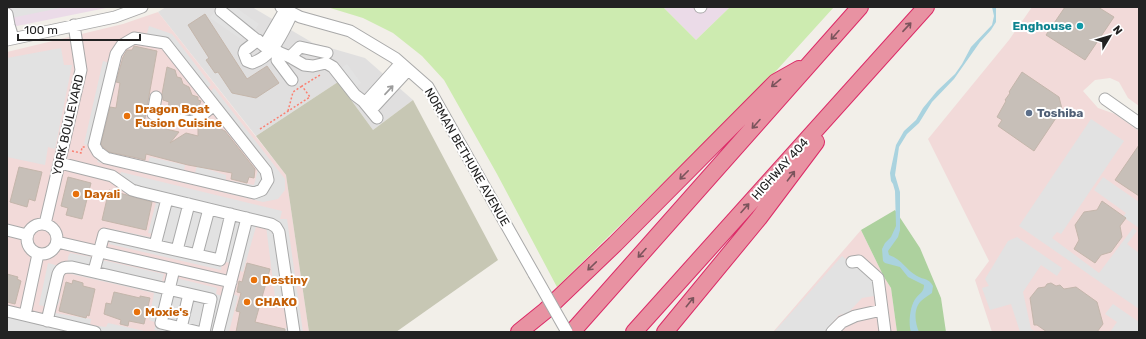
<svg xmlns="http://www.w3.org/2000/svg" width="1146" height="339" font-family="Rubik,sans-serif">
	<rect width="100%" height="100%" fill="#f2efe9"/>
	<path fill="#e0dfdf" d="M166 7H252L313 43 365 58 413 100 373 130 338 82 256 136 158 12Z"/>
	<path fill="#f2dad9" d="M1032 7H1139V106L1128 98 1119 82 1110 78 1095 80 1083 91 1098 108 1115 114 1139 131V332H992L975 280 989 261 928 139 1009 40Z
		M158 12 286 175 309 332H7V52L123 24Z
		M861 230 884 277 891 288 897 332H773Z"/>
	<path fill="#ebdbe8" d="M7 7H111L7 28Z
		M663 7H730L696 40Z"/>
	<path fill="#c7c7b4" d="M338 82 373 130 413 100 498 260 396 332H309L286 175 256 136Z"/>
	<path fill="#cdebb0" d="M327 7H663L696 40 730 7H834L766 82 557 287 497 174 444 80 422 56 393 33 363 18Z"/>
	<path fill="#add19e" d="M895 210 920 248 941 298 946 332H897L891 288 884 277 861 230Z"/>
	<path fill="#e2e2e2" d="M11 7H65L11 18Z
		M217 7H222L226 10 229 7H235L259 24 251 36 246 32 241 39 210 18Z
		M149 26 172 34 211 85 207 88 210 92 214 88 285 179V190L278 199 263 202 97 162 101 154 148 163 150 157 185 165 184 171 195 173 197 166 226 175V180L254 185 258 169 161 45 145 41Z
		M61 48 64 65H72L55 149 48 147 45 165 7 157V58Z
		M103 61 109 63 91 146 84 144Z
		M347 64 361 83 356 87 341 68Z
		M1091 119 1124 141 1061 234 1057 232 1052 238 1099 273 1133 228 1137 231 1127 244 1139 253V309L1019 226Z
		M121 172 282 211 280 219H287L303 332H280V329L288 328 285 305H276L266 226 257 223 243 272 229 267 230 263 222 261 221 270 109 244 112 229 154 238 155 234 148 233 159 191 118 180Z
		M1103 177 1139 202V228L1123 217 1126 213 1094 190Z
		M1017 237 1062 268 1057 276 1041 265 1023 292 1031 329 1036 332H1020L1011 304 990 310 982 288 989 286 985 279 1008 241Z
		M70 253 92 257 90 264 102 266V260L164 274 162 281 175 283 176 278 217 288 216 294 222 296 212 332H163L154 330 157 323 149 320 154 293 67 273 68 257Z
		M842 256 847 260 860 259 881 288 874 296 862 298 848 313 839 315 824 332H774Z
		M48 263 62 267 55 298 60 299 58 305 53 304 52 308 39 305Z
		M232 294 238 296 229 332H223Z
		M1113 304 1139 322V332H1110L1117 322 1105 314Z
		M55 313 91 319 90 325 106 327 108 323 149 332H7V315L52 325Z"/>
	<path fill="#aad3df" d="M992 7H996V22L991 30 980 42 954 79 932 102 919 123 907 134 899 147 895 175 900 192V230L898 237 888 251 889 255C903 260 906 270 917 276 924 280 929 278 933 286L932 293C928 296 924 298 921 301 913 309 915 323 919 332H911C908 324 910 305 916 298 920 293 924 292 924 285L908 277 900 267 885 263 883 261 882 249 885 243 891 237 896 226 895 191 893 184 891 181 890 173 896 145 904 131 916 120 923 108 937 91 955 74 962 64 971 47 992 25 994 16Z"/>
	<path fill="#c7bfb8" stroke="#c4b6ab" d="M1065 7H1098L1114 17 1085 60 1046 35Z
		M205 14 247 79 267 66 279 83 256 98 232 93 218 72 215 73 206 60 209 58 188 25Z
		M134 46 157 51 144 124 179 132 170 143 186 133 198 136V127L209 120 217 121V124L220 125 219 128 225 131 255 169 254 178 249 177 247 183 231 179 232 173 188 165 146 154 145 160 137 158 109 152 103 147 101 144 110 107 116 108 120 83 116 82 123 57 127 50H132Z
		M167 67 175 70 177 77 181 78 183 84 189 87 192 95 198 97V100L201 101 198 109 193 114 190 115 177 112V110L168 109 169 102 163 100 162 94Z
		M1022 72 1059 97 1062 109 1034 151 998 126 1002 120 997 117 1006 101 1005 100 1010 93 1009 92Z
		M1139 145V196L1115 180Z
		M19 167 42 172 35 201 29 199 27 207 10 202Z
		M68 177 91 183 82 219 66 215 68 208 61 206Z
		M109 190 152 202 146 230 102 220Z
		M1102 201 1126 218 1120 226 1122 237 1111 252 1101 255 1095 263 1074 249 1079 240 1075 225 1084 212 1097 210Z
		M247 263 270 269 255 322 285 329V332H236L240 312 236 311 241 293 237 292 239 281 242 282Z
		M7 274 18 277 17 279 21 281 15 304 7 302Z
		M73 280 83 283V286L95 289 89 316 87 315 86 318 59 311 66 282 72 284Z
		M1051 283 1056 286 1060 285 1064 289 1076 287 1097 302 1103 324 1097 332H1047L1037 325H1034L1030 298 1038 288 1045 287 1047 284Z
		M114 292 140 298V296L150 298 144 324 129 321 128 326 120 324 121 320 104 314 106 303 111 304Z"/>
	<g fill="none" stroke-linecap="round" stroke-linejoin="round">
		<defs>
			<path id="minor" d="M281 7 300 17 350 31 395 58 428 87 534 274
				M700 7H701
				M221 11 264 46 290 57 304 65 313 66 326 63 333 67 355 95 363 101 377 118
				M7 14 9 25 13 38
				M134 38 165 43 266 171 268 180 262 190 254 193 106 158 98 152 94 145 116 54 122 45Z
				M7 40 115 17 142 7
				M258 40 245 50 244 53 247 61 252 63C274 56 282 33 292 14
				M264 46 285 10
				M279 52 277 60 292 80
				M290 57 300 47 327 53
				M156 97 153 114 190 122 196 120 214 105
				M1105 99 1139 123
				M365 103 401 63
				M371 110 408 70
				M60 163 112 176 132 190 139 192 271 224 276 227 279 232 294 332
				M27 239a15 15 0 1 1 30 0a15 15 0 1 1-30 0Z
				M45 224 81 70 74 25
				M7 230 27 235
				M57 242 231 282
				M155 245 167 199
				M177 250 189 204
				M197 254 209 209
				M852 262 859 261 878 278 885 332
				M174 269 161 323 198 332
				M94 271 104 234 220 260 231 214
				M7 311 95 332
				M25 315 38 254
				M47 321 58 274C61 267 65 267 72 267L211 299 204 332
				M181 328 189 294
				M218 332 247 218
				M832 332 842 322 855 316 882 310"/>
			<path id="highway" d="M519 332 545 311 615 244 776 82 799 69
				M572 332 860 7
				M634 332 926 7
				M665 332 759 218 816 142"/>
		</defs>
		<use href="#minor" stroke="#a9a9a9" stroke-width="13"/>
		<use href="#highway" stroke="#dc2a67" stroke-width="18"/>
		<path stroke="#fa8072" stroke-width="1.5" stroke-dasharray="2 2" stroke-linecap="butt" d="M288 111 293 92 302 86
			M260 129 310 97 302 86 320 75
			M72 151 81 153 82 147H85"/>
		<use href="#minor" stroke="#fff" stroke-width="11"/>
		<use href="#highway" stroke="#e892a2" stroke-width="16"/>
		<defs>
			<path id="minor-bridge" d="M534 274 567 332"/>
		</defs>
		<use href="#minor-bridge" stroke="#a9a9a9" stroke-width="13" stroke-linecap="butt"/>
		<use href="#minor-bridge" stroke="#fff" stroke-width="11"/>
	</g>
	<defs><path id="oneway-shaft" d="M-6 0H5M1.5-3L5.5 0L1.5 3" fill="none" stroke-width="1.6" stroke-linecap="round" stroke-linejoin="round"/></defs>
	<g stroke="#7b545c">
		<use href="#oneway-shaft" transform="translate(907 27) rotate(-47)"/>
		<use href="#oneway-shaft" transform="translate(835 35) rotate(132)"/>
		<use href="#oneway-shaft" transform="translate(776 83) rotate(141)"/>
		<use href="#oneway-shaft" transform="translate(756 124) rotate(132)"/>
		<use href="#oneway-shaft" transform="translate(684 175) rotate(135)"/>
		<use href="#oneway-shaft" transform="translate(791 176) rotate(-53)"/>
		<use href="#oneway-shaft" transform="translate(745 208) rotate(-48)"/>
		<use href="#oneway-shaft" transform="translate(642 253) rotate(132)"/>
		<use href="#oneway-shaft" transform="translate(592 266) rotate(136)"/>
		<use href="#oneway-shaft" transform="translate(690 302) rotate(-51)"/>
	</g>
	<use stroke="#9c9c9c" href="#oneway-shaft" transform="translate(389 90) rotate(-47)"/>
	<circle fill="#0f9aa8" stroke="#fff" stroke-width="1.5" cx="1080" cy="26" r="4"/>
	<circle fill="#5c6f8a" stroke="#fff" stroke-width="1.5" cx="1029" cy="113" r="4"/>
	<g fill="#e8710a" stroke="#fff" stroke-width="1.5">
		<circle cx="127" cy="116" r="4"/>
		<circle cx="76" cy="194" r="4"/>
		<circle cx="254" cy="280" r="4"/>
		<circle cx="247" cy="302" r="4"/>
		<circle cx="137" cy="312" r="4"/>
	</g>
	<g text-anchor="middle" stroke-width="4" stroke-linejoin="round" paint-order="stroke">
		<g font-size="12" font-weight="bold" fill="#0d838f" stroke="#fff" text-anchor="end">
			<text x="1072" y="30">Enghouse</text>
		</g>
		<g font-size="12" font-weight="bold" fill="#c56008" stroke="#fff" text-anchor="start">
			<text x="135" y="113">Dragon Boat<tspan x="135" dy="14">Fusion Cuisine</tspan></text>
			<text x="84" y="198">Dayali</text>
			<text x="262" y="284">Destiny</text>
			<text x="255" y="306">CHAKO</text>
			<text x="145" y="316">Moxie's</text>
		</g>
		<g font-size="12" font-weight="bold" fill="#4e5e75" stroke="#fff" text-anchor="start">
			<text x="1037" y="117">Toshiba</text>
		</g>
		<g font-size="12" fill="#222" stroke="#fff">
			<text transform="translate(68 125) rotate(-77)" y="4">YORK BOULEVARD</text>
			<text transform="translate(467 157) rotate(60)" y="4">NORMAN BETHUNE AVENUE</text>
			<text transform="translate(780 169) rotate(-48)" y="4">HIGHWAY 404</text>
		</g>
	</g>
	<rect width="1146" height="339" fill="none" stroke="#222222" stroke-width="16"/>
	<g transform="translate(1110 36) rotate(52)" stroke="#ffffff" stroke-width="3" paint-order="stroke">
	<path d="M0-3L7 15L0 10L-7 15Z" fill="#222222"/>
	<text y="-6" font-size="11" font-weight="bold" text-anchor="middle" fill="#222222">N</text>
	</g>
	<path d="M18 34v6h122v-6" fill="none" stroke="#222222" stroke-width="2"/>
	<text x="24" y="34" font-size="12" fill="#222222" stroke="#ffffff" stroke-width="3" paint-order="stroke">100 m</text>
</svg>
